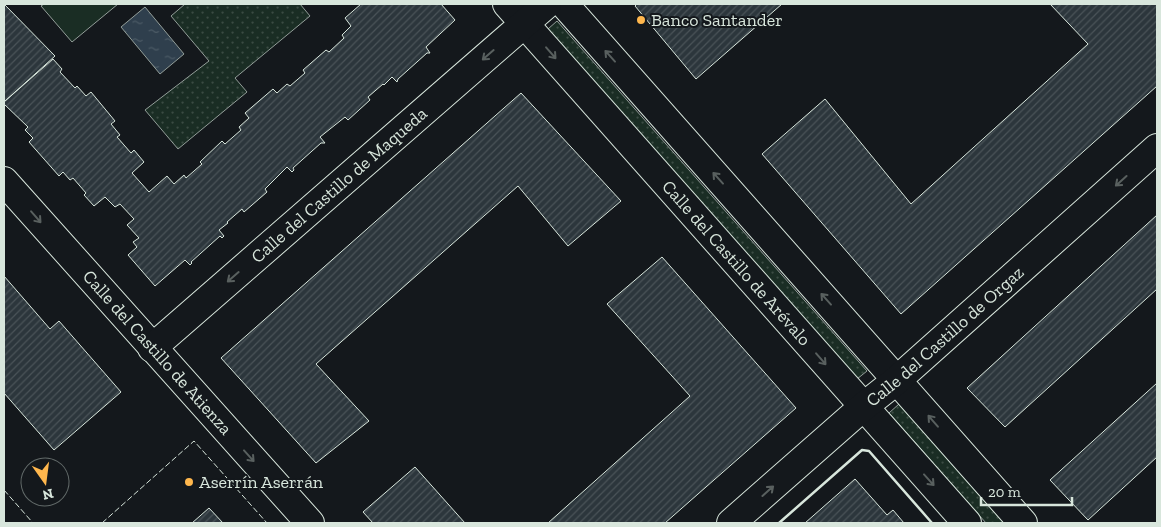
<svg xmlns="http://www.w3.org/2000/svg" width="1161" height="527" font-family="'Zilla Slab',serif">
	<defs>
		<pattern id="grass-dots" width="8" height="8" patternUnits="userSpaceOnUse" patternTransform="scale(1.25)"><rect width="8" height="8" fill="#1a2d24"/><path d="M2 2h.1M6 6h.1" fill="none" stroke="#3b4b43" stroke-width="1.8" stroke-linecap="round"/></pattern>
		<pattern id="water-ripples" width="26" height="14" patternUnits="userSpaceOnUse" patternTransform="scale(1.25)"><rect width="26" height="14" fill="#2f3f4d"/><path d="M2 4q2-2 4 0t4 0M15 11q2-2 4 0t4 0" fill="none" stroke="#4c5b66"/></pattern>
		<pattern id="building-hatch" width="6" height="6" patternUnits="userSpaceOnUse" patternTransform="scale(1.25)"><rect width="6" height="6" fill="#2c363c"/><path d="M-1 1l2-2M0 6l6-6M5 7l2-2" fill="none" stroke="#4a5358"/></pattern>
	</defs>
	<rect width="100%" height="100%" fill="#14181c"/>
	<path fill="url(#grass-dots)" stroke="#939e99" d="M185 4H300L310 16 235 78 247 92 178 149 145 110 209 61 171 16Z
		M557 21 867 371 857 379 548 29Z
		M899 404 1004 523H986L889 413Z"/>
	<path fill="#1a2d24" stroke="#939e99" d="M44 4H118L72 42 41 6Z"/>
	<path fill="url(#water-ripples)" stroke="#939e99" d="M145 7 184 54 160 74 121 27Z"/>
	<path fill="url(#building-hatch)" stroke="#d8e6dc" d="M4 4 55 56 5 101 4 100Z
		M361 4H441L455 20 426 47 430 53H427L398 79 397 82 392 77 384 85 383 84 368 97 370 100 348 120 345 117 320 137 325 143H321L293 168 294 170 292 172 287 167 265 189 267 192 244 212 242 209 227 222 228 223 219 230 224 236 222 238 220 236 191 262 192 263 190 265 185 260 155 286 128 255 137 247 133 242 139 238 127 225 134 219 120 204 115 207 105 197 94 206 84 195 86 193 73 178 70 180 63 172 59 176 29 142 33 138 25 130 28 127 4 104V102L53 59 62 69 60 72 75 88 77 86 86 96 91 92 115 121 111 124 120 135 117 137 131 153 134 150 144 162 132 173 149 192 167 176 174 184 184 175 186 178 202 164 200 162 222 141 225 144 241 130 239 127 249 118 245 113 273 89 277 93 287 84 290 86 305 73 303 70 326 50 329 52 344 38 342 35 351 26 345 18Z
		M637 4H782L696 79 635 6Z
		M1050 4H1157V86L901 314 762 154 825 99 911 204 1088 44Z
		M521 93 621 201 568 246 518 186 316 364 369 421 316 463 221 358Z
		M1157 215V289L1005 427 967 388Z
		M662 257 796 408 665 523H548L690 396 607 304Z
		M4 276 50 329 59 321 121 392 54 450 4 393Z
		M1157 383V457L1088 520 1050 480Z
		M415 467 465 523H373L363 512Z
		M855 479 887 515 893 510 904 523H805Z
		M209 508 223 523H192Z"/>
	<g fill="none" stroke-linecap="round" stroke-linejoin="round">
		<defs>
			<g id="minor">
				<path id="s1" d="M507 4 967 523"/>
				<path d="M564 4 1023 523"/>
				<path id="s2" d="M4 181 310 523"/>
				<path id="s3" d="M152 348 547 4"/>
				<path id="s4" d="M731 523 863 407 897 380 1157 148"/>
			</g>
		</defs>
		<use href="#minor" stroke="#d8e6dc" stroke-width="30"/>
		<use href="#minor" stroke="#14181c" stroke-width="28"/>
		<path stroke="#d8e6dc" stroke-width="1" stroke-dasharray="6 2.5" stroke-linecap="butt" d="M4 490 33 523
			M102 523 194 441 267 523"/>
		<path stroke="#d8e6dc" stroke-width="2.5" d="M779 523 862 450 869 451 932 523"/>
	</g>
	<defs><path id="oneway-shaft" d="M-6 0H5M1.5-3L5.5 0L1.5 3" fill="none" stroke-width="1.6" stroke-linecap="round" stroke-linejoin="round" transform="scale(1.25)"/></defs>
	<g stroke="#59605f">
		<use href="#oneway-shaft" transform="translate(551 53) rotate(49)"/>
		<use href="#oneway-shaft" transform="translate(488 55) rotate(139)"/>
		<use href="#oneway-shaft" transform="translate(610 56) rotate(-132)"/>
		<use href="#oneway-shaft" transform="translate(718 178) rotate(-132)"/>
		<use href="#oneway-shaft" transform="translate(1121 181) rotate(138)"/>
		<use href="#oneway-shaft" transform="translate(36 217) rotate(49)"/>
		<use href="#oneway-shaft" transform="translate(233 277) rotate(139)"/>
		<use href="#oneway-shaft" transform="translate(826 299) rotate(-132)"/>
		<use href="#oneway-shaft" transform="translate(821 359) rotate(49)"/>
		<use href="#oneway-shaft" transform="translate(933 421) rotate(-131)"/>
		<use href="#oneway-shaft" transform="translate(249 456) rotate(48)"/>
		<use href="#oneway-shaft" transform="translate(929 480) rotate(48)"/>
		<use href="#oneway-shaft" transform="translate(768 491) rotate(-42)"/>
	</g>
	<g fill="#ffb74d" stroke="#14181c" stroke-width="2">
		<circle cx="641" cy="20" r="5"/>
		<circle cx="189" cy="482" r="5"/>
	</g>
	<g text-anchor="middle" stroke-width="4" stroke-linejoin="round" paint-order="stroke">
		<g font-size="18" fill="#d8e6dc" stroke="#14181c" text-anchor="start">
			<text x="651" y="26">Banco Santander</text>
			<text x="199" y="488">Aserrín Aserrán</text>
		</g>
		<g font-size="18" fill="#d8e6dc" stroke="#14181c">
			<text dy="6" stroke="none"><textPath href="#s3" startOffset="248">Calle del Castillo de Maqueda</textPath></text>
			<text dy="6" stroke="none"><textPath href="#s1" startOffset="346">Calle del Castillo de Arévalo</textPath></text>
			<text dy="6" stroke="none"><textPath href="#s4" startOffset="284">Calle del Castillo de Orgaz</textPath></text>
			<text dy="6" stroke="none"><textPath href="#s2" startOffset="230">Calle del Castillo de Atienza</textPath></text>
		</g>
	</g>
	<rect width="1161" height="527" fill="none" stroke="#d8e6dc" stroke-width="10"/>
	<g transform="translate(45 482) rotate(166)"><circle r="24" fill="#14181c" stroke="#626a69"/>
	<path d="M0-4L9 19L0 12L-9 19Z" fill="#ffb74d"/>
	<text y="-8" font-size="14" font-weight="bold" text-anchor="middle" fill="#d8e6dc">N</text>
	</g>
	<path d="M981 497v8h91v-8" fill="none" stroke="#d8e6dc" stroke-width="2.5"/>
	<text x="988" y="497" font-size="15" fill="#d8e6dc" stroke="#14181c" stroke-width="4" paint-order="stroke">20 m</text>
</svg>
